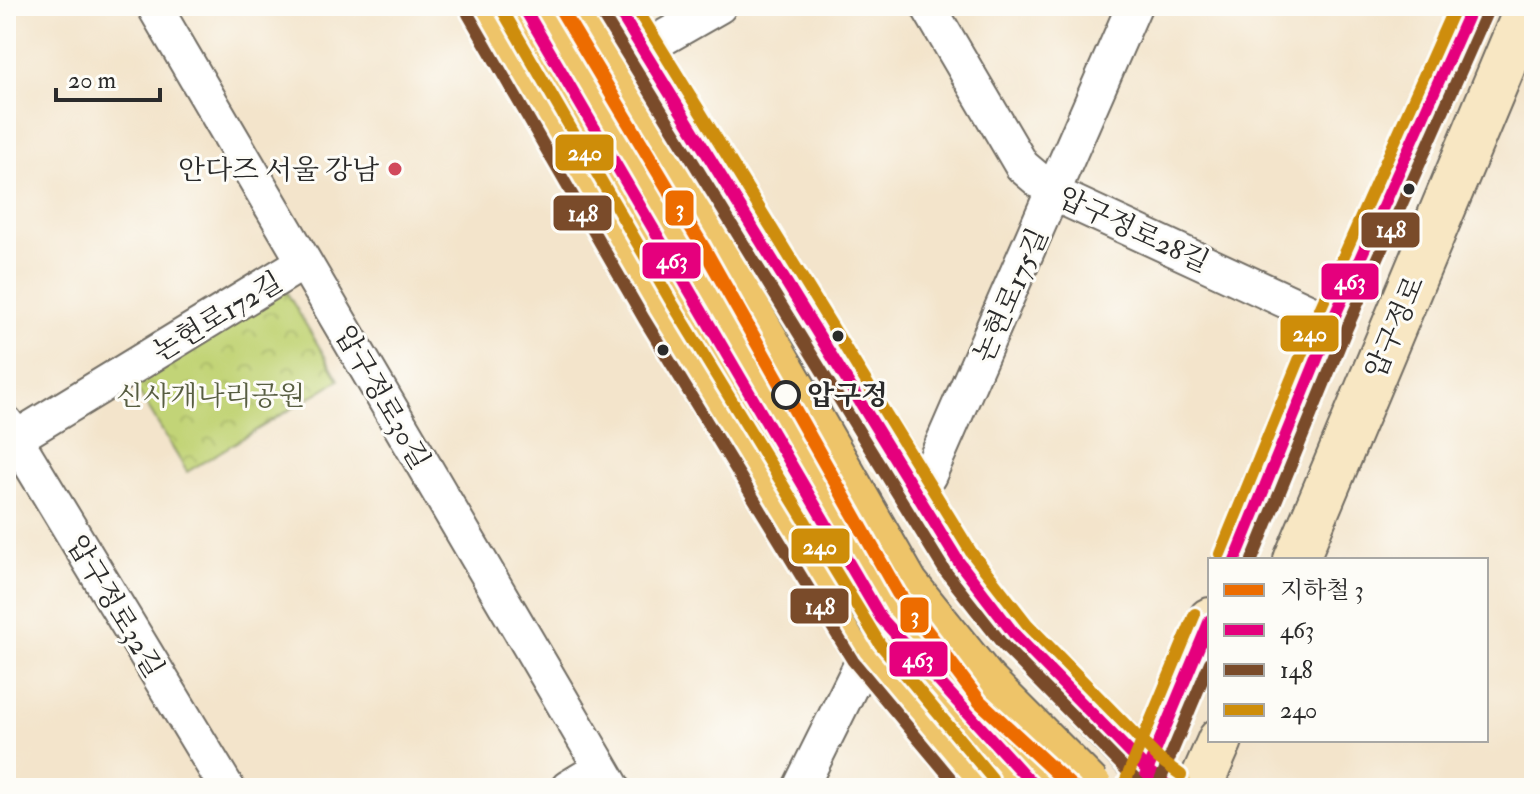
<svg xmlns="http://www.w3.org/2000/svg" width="1540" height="794" font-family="'IM FELL Double Pica','Noto Serif KR',serif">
	<defs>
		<pattern id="park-crowns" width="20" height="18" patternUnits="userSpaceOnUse" patternTransform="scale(2)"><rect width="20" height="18" fill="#c2d477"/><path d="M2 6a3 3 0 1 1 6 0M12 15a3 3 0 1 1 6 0" fill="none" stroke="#a7b667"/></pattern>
	</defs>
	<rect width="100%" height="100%" fill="#fdfcf7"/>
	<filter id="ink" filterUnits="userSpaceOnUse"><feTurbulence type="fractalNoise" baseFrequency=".0125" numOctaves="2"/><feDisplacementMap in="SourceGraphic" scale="16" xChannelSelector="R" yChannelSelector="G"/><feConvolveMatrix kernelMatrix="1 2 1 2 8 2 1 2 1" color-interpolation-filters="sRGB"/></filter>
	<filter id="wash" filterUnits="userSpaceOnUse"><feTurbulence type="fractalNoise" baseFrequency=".006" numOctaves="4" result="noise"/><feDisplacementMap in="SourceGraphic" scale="32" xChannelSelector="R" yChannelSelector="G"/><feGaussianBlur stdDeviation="1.8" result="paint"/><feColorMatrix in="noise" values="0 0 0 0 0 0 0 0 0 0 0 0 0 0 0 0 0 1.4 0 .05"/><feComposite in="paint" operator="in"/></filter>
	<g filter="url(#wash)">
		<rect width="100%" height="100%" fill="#f3e4cb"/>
		<path fill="url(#park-crowns)" stroke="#768051" stroke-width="2" d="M284 288 339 380 187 472 131 379Z"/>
	</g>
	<g filter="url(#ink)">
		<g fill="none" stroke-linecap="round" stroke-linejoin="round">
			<defs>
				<path id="street" d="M154 6 613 788
					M928 6 1022 166 1055 194 1332 322
					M642 50 719 6
					M6 423 227 788
					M6 444 304 262
					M918 493 929 475 1134 6
					M568 788 601 768
					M800 788 867 653"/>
				<path id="secondary" d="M1235 560 1332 322 1472 6
					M1296 560 1528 6
					M1140 788 1210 620
					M1199 788 1220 740"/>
				<path id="primary" d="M482 6 658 311 867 653 980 788
					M616 6 958 561 1015 635 1148 771 1171 788"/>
			</defs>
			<use href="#street" stroke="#716c63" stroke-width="38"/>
			<use href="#secondary" stroke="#716c63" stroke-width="48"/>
			<use href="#primary" stroke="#716c63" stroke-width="48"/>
			<use href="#street" stroke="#fff" stroke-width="34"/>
			<use href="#secondary" stroke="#f8e7c3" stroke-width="44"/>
			<use href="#primary" stroke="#eec469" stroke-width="44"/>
			<defs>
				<path id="primary-bridge" d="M523 6 881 618 1036 788
					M574 6 906 585 985 683 1090 788"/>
			</defs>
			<use href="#primary-bridge" stroke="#716c63" stroke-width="48" stroke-linecap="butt"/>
			<use href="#primary-bridge" stroke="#eec469" stroke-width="44"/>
			<defs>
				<path id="bus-1" d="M523 6 881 618 1036 788
					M616 6 958 561 1015 635 1148 771 1171 788
					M1235 560 1332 322 1472 6
					M1140 788 1210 620"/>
				<path id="bus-2" d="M468 14 644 319 853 661 959 788
					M602 14 945 571 1004 646 1144 788
					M1252 560 1347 328 1487 12
					M1157 788 1210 662"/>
				<path id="bus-3" d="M500 6 672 303 880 644 992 778
					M635 6 971 552 1027 624 1159 759 1181 775
					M1220 554 1317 316 1455 6
					M1125 782 1195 614"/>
			</defs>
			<use href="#bus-1" stroke="#fdfcf7" stroke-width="18"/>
			<use href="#bus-2" stroke="#fdfcf7" stroke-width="18"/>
			<use href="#bus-3" stroke="#fdfcf7" stroke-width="18"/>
			<use href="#bus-1" stroke="#e5007d" stroke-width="12"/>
			<use href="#bus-2" stroke="#7a4b2a" stroke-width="12"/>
			<use href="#bus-3" stroke="#ce8d09" stroke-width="12"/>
			<defs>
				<path id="metro-1" d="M559 6 703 247 898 593 980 702 1073 788"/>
			</defs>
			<use href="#metro-1" stroke="#fdfcf7" stroke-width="20"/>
			<use href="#metro-1" stroke="#ed6c00" stroke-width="14"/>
		</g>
	</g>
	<circle fill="#d1495b" stroke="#fdfcf7" stroke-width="3" cx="395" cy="169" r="8"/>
	<g fill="#2b2b2b" stroke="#fdfcf7" stroke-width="3">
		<circle cx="1409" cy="189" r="7"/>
		<circle cx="838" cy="336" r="7"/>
		<circle cx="663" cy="350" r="7"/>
	</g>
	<circle fill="#fdfcf7" stroke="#2b2b2b" stroke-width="4" cx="786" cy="395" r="13"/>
	<g text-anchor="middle" stroke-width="6" stroke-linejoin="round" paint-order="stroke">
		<g font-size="28" fill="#2b2b2b" stroke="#fdfcf7" text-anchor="end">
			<text x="379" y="179">안다즈 서울 강남</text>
		</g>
		<g font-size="28" fill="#2b2b2b" stroke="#fdfcf7">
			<text transform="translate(1134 229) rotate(25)" y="10">압구정로28길</text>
			<text transform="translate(1010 295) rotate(-66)" y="10">논현로175길</text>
			<text transform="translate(217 316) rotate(-31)" y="10">논현로172길</text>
			<text transform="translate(1394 327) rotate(-67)" y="10">압구정로</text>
			<text transform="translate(383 397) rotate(60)" y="10">압구정로30길</text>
			<text transform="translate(116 606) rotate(59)" y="10">압구정로32길</text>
		</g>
		<g font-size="28" fill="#585e42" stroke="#fdfcf7">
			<text x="211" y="405">신사개나리공원</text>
		</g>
		<g font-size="28" font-weight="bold" fill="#2b2b2b" stroke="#fdfcf7" text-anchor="start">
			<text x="807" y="405">압구정</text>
		</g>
	</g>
	<g stroke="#fdfcf7" stroke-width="3">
		<rect x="554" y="133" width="61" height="39" rx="8" fill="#ce8d09"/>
		<rect x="664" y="189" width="31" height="38" rx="8" fill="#ed6c00"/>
		<rect x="552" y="194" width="61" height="38" rx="8" fill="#7a4b2a"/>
		<rect x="1360" y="211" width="61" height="38" rx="8" fill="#7a4b2a"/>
		<rect x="641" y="241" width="61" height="39" rx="8" fill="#e5007d"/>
		<rect x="1320" y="262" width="60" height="39" rx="8" fill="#e5007d"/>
		<rect x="1279" y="314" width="61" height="39" rx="8" fill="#ce8d09"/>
		<rect x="790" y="527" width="61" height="38" rx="8" fill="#ce8d09"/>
		<rect x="789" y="587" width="61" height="38" rx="8" fill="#7a4b2a"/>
		<rect x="899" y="596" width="31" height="38" rx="8" fill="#ed6c00"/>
		<rect x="888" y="640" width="61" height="38" rx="8" fill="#e5007d"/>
	</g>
	<g font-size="22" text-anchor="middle" font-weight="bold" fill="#fff">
		<text x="585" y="160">240</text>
		<text x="680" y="216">3</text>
		<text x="583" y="221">148</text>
		<text x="1391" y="237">148</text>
		<text x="672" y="268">463</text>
		<text x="1350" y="289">463</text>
		<text x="1310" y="341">240</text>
		<text x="820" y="554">240</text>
		<text x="820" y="614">148</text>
		<text x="915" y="623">3</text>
		<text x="918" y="667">463</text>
	</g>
	<rect width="1540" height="794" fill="none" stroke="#fdfcf7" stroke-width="32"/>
	<rect x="1208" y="558" width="280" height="184" fill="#fdfcf7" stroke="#a9a8a5" stroke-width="2"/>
	<rect x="1224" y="584" width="40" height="12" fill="#ed6c00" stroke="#a9a8a5" stroke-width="2"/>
	<text x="1280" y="598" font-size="24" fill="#2b2b2b">지하철 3</text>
	<rect x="1224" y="624" width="40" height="12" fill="#e5007d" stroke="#a9a8a5" stroke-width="2"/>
	<text x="1280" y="638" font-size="24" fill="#2b2b2b">463</text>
	<rect x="1224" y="664" width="40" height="12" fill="#7a4b2a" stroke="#a9a8a5" stroke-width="2"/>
	<text x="1280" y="678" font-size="24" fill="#2b2b2b">148</text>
	<rect x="1224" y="704" width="40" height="12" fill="#ce8d09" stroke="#a9a8a5" stroke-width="2"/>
	<text x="1280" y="718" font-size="24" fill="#2b2b2b">240</text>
	<path d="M56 88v12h104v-12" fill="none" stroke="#2b2b2b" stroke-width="4"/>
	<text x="68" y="88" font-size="24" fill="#2b2b2b" stroke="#fdfcf7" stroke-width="6" paint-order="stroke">20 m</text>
</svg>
